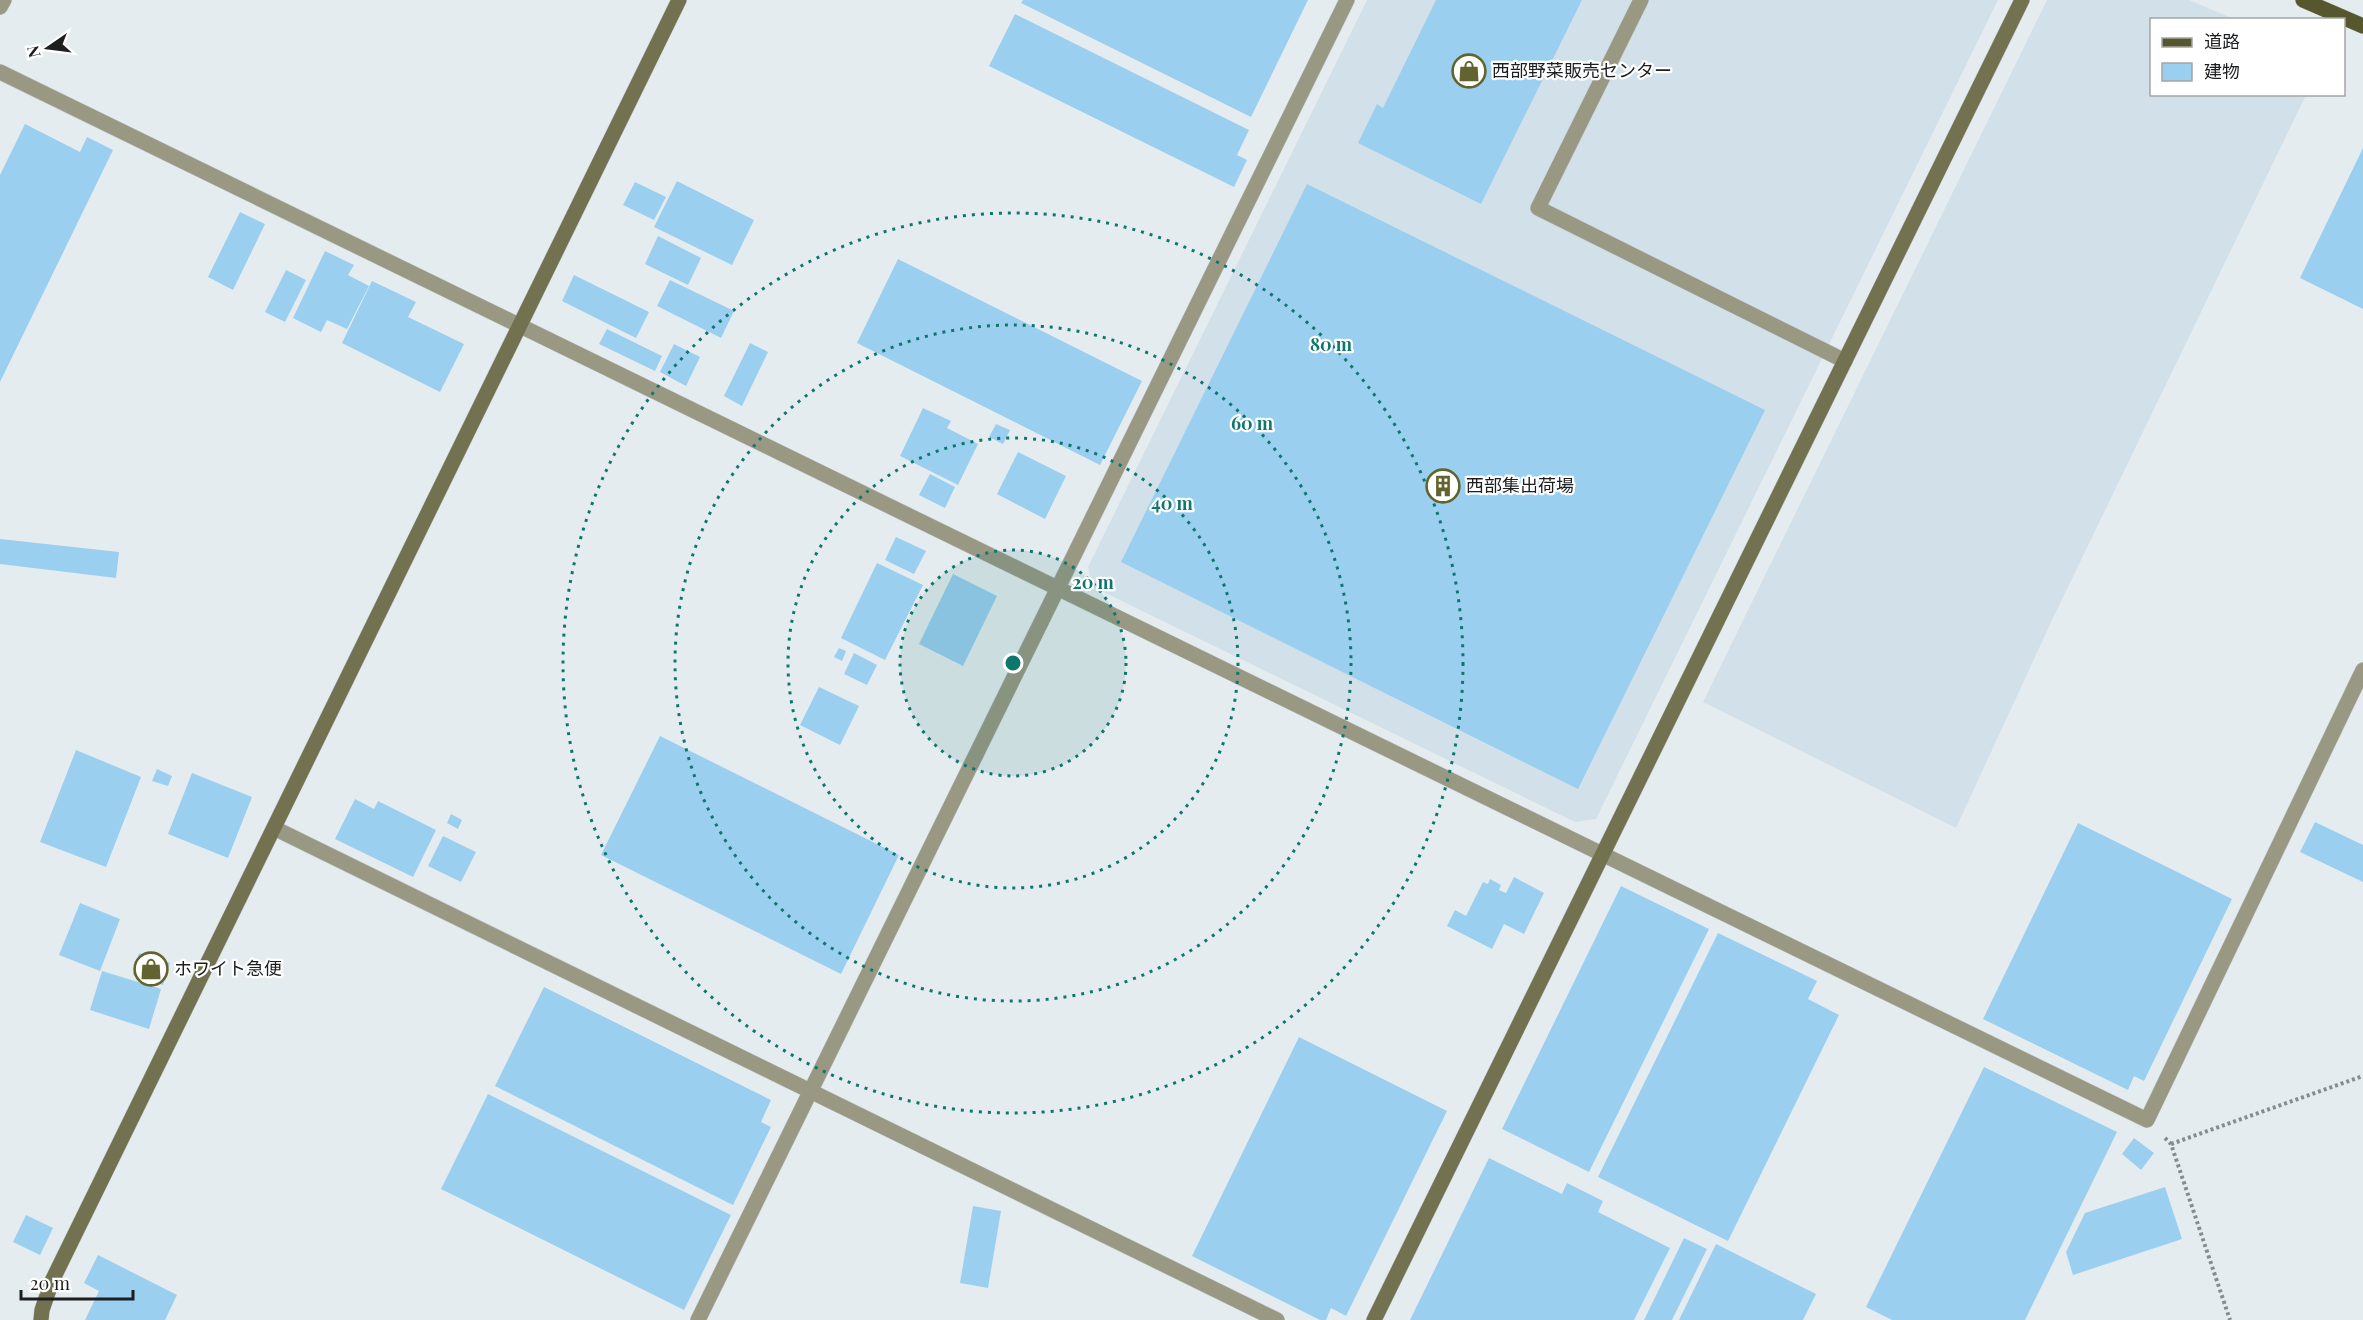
<svg xmlns="http://www.w3.org/2000/svg" width="2363" height="1320" font-family="'Playfair Display','Noto Sans JP',serif">
	<rect width="100%" height="100%" fill="#e5ecf0"/>
	<path fill="#d2e0e9" d="M1367 0H1998L1596 819 1575 822 1093 587 1088 567Z
		M2047 0H2189L2234 19 2152 20V94L2306 95 2053 618 1956 828 1703 702Z"/>
	<path fill="#9bcff0" d="M1023 0H1308L1251 117 1021 3Z
		M1436 0H1582L1481 204 1358 143 1377 104 1383 108Z
		M1015 14 1249 130 1237 155 1247 160 1234 187 989 66Z
		M25 124 80 152 87 137 113 150 0 382V175Z
		M2363 148V309L2300 278Z
		M677 181 754 220 732 265 654 227Z
		M635 182 666 197 654 220 623 205Z
		M1307 184 1765 410 1578 789 1121 562Z
		M240 212 265 224 233 290 208 277Z
		M658 236 701 258 688 285 645 264Z
		M325 251 354 265 348 275 369 286 347 329 327 320 321 332 293 318Z
		M898 259 1142 381 1100 465 857 343Z
		M286 270 306 280 285 322 265 312Z
		M574 275 649 312 636 338 562 301Z
		M670 280 734 311 721 338 657 306Z
		M372 281 416 302 408 317 464 344 440 392 342 343Z
		M607 329 662 356 655 371 599 344Z
		M750 343 768 352 742 406 724 396Z
		M674 344 700 357 686 386 660 372Z
		M923 408 951 421 947 428 978 444 958 485 900 456Z
		M996 424 1010 430 1003 444 989 437Z
		M1018 452 1066 476 1045 519 997 494Z
		M930 474 955 487 945 508 919 495Z
		M896 537 926 551 914 574 885 560Z
		M0 539 119 552 116 578 0 564Z
		M877 563 923 585 885 660 841 638Z
		M953 574 997 596 963 666 919 644Z
		M839 648 846 651 842 661 834 657Z
		M854 653 877 665 867 685 844 674Z
		M819 687 859 706 840 745 800 725Z
		M660 736 899 855 841 974 601 855Z
		M76 750 141 777 106 867 40 842Z
		M157 769 172 776 168 786 152 781Z
		M192 773 252 797 228 858 168 834Z
		M355 799 374 809 378 801 436 830 413 877 335 839Z
		M451 814 462 820 458 829 447 823Z
		M2315 822 2363 845V882L2300 852Z
		M2078 823 2232 899 2144 1081 2134 1076 2128 1090 1983 1019Z
		M443 836 476 852 461 882 428 866Z
		M1514 877 1544 893 1524 934 1504 924 1492 949 1447 926 1455 910 1466 916 1483 882 1488 884 1490 879 1501 885 1499 890 1506 893Z
		M1621 886 1709 929 1589 1172 1502 1129Z
		M80 903 120 919 100 971 59 955Z
		M1718 933 1817 981 1808 999 1839 1015 1728 1241 1598 1177Z
		M139 953 170 963 163 985 133 975Z
		M102 971 161 989 149 1029 90 1010Z
		M544 987 771 1100 761 1122 771 1127 733 1205 495 1086Z
		M1299 1037 1447 1111 1346 1316 1331 1308 1326 1320H1320L1192 1256Z
		M1984 1067 2117 1132 2025 1320H1892L1866 1307Z
		M488 1094 731 1215 684 1310 441 1189Z
		M2134 1138 2154 1153 2141 1170 2122 1154Z
		M1489 1158 1562 1194 1567 1183 1603 1201 1598 1212 1670 1248 1634 1320H1410Z
		M2165 1187 2182 1239 2073 1275 2066 1252 2085 1213Z
		M973 1206 1001 1211 988 1288 960 1283Z
		M26 1215 53 1228 40 1255 13 1242Z
		M1684 1238 1707 1249 1672 1320H1644Z
		M1716 1244 1816 1294 1803 1320H1679Z
		M98 1255 177 1295 165 1320H85L99 1291 84 1283Z"/>
	<g fill="none" stroke-linecap="round" stroke-linejoin="round">
		<defs>
			<path id="lane" d="M1641 0 1538 208 1845 361"/>
			<path id="street" d="M0 7 4 0
				M0 72 2147 1120 2363 670
				M274 828 1277 1320
				M698 1320 1347 0"/>
			<path id="secondary" d="M41 1320 42 1310 52 1281 679 0
				M1374 1320 2022 0"/>
			<path id="primary" d="M2303 0 2363 26"/>
		</defs>
		<use href="#lane" stroke="#c1c7cb" stroke-width="16"/>
		<use href="#street" stroke="#c1c7cb" stroke-width="16"/>
		<use href="#secondary" stroke="#c1c7cb" stroke-width="16"/>
		<use href="#primary" stroke="#c1c7cb" stroke-width="16"/>
		<path stroke="#868b8e" stroke-width="4" stroke-dasharray="3 3" stroke-linecap="butt" d="M2165 1138 2171 1144 2230 1320
			M2171 1144 2363 1076"/>
		<use href="#lane" stroke="#999983" stroke-width="15"/>
		<use href="#street" stroke="#999983" stroke-width="15"/>
		<use href="#secondary" stroke="#727251" stroke-width="15"/>
		<use href="#primary" stroke="#57572d" stroke-width="15"/>
	</g>
	<circle cx="1013" cy="663" r="113" fill="#0f766e" fill-opacity=".12"/>
	<g fill="none" stroke="#0f766e" stroke-width="3" stroke-dasharray="3 6">
		<circle cx="1013" cy="663" r="113"/>
		<circle cx="1013" cy="663" r="225"/>
		<circle cx="1013" cy="663" r="338"/>
		<circle cx="1013" cy="663" r="450"/>
	</g>
	<defs>
		<symbol id="shop-ring" viewBox="-11 -11 22 22"><circle r="9.5" fill="#fff" stroke="#63632f" stroke-width="1.5"/><path d="M-5-2.5h2.3a2.7 3.5 0 0 1 5.4 0H5L5.5 6h-11ZM-1.5-2.5h3a1.5 2.3 0 0 0-3 0Z" fill="#63632f"/></symbol>
		<symbol id="building-ring" viewBox="-11 -11 22 22"><circle r="9.5" fill="#fff" stroke="#63632f" stroke-width="1.5"/><path d="M-4-6H4V6H1V3H-1V6H-4ZM-2.5-4.3h1.7v1.8h-1.7ZM.8-4.3h1.7v1.8H.8ZM-2.5-1h1.7V.8h-1.7ZM.8-1h1.7V.8H.8Z" fill="#63632f"/></symbol>
	</defs>
	<g fill-rule="evenodd">
		<use href="#shop-ring" x="1450" y="52" width="38" height="38"/>
		<use href="#building-ring" x="1424" y="467" width="38" height="38"/>
		<use href="#shop-ring" x="132" y="950" width="38" height="38"/>
	</g>
	<g text-anchor="middle" stroke-width="4.5" stroke-linejoin="round" paint-order="stroke">
		<g font-size="18" fill="#1c1e20" stroke="#fff" text-anchor="start">
			<text x="1492" y="77">西部野菜販売センター</text>
			<text x="1466" y="492">西部集出荷場</text>
			<text x="174" y="975">ホワイト急便</text>
		</g>
	</g>
	<circle cx="1013" cy="663" r="9" fill="#0f766e" stroke="#fff" stroke-width="3"/>
	<g font-size="18" text-anchor="middle" font-weight="bold" fill="#0f766e" stroke="#fff" stroke-width="4.5" stroke-linejoin="round" paint-order="stroke">
		<text x="1331" y="351">80 m</text>
		<text x="1252" y="430">60 m</text>
		<text x="1172" y="510">40 m</text>
		<text x="1093" y="589">20 m</text>
	</g>
	<rect x="2150" y="18" width="195" height="78" fill="#ffffff" stroke="#a4a5a6" stroke-width="1.5"/>
	<rect x="2162" y="38" width="30" height="9" fill="#57572d" stroke="#a4a5a6" stroke-width="1.5"/>
	<text x="2204" y="48" font-size="18" fill="#1c1e20">道路</text>
	<rect x="2162" y="63" width="30" height="18" fill="#9bcff0" stroke="#a4a5a6" stroke-width="1.5"/>
	<text x="2204" y="78" font-size="18" fill="#1c1e20">建物</text>
	<g transform="translate(48 48) rotate(256)" stroke="#ffffff" stroke-width="4.5" paint-order="stroke">
	<path d="M0-4.5L10 22L0 15L-10 22Z" fill="#1c1e20"/>
	<text y="-9" font-size="16" font-weight="bold" text-anchor="middle" fill="#1c1e20">N</text>
	</g>
	<path d="M21 1290v9h112v-9" fill="none" stroke="#1c1e20" stroke-width="3"/>
	<text x="30" y="1290" font-size="18" fill="#1c1e20" stroke="#ffffff" stroke-width="4.5" paint-order="stroke">20 m</text>
</svg>
